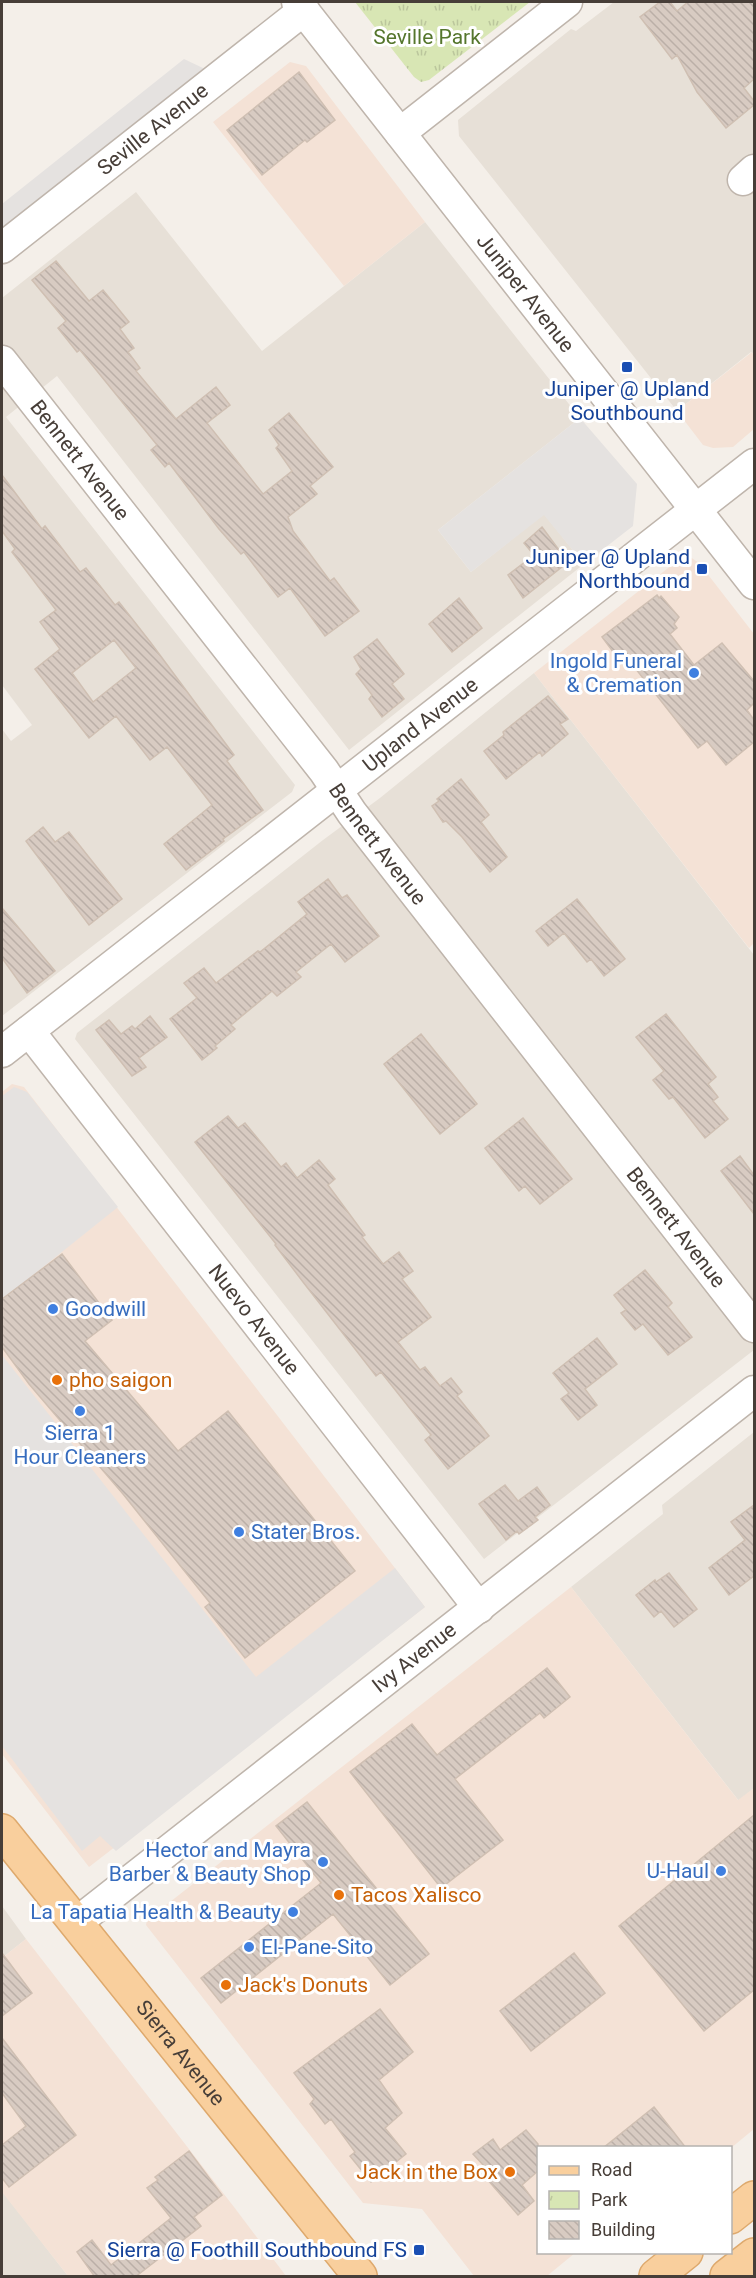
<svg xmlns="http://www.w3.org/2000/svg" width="756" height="2278" font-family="Roboto,sans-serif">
	<defs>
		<pattern id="park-tufts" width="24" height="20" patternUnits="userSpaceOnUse" patternTransform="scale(1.5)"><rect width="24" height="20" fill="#d8e6b4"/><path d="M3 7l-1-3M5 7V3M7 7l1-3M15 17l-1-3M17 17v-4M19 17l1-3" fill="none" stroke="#bbc69c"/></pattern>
		<pattern id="building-back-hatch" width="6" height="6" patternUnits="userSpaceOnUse" patternTransform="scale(1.5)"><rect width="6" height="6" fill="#d8cbc2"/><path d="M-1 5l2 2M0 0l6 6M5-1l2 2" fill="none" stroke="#bbafa7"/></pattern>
	</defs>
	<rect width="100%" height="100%" fill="#f4efe9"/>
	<path fill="#e7e0d7" d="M614 2H754V354L751 352 677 411 459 136 458 120 571 29 576 31Z
		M136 192 262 351 425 222 580 418 438 530 471 572 544 514 584 564 349 750 57 376 6 417 295 785 292 792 2 1016V729L11 741 32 725 2 685V298Z
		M534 673 754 955V1350L484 1559 75 1039 77 1033 323 840 380 798Z
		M754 1432V1788L739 1801 571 1587 663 1514 662 1505Z
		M2 1906 26 1939 2 1958Z
		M2 2191 68 2276H2Z"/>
	<path fill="#f4e2d6" d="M290 62 306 66 425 222 344 286 213 122Z
		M752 352 754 356V429L733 447 713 448 703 445 677 411Z
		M686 554 699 563 754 634V943L749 948 534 673Z
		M12 1084 24 1087 425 1607 89 1867 2 1754V1092Z
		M571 1587 738 1800 754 1788V2129L731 2148H538V2252L575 2253 547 2276H474L422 2209 363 2203 146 1925 147 1920Z
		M26 1939 234 2207 286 2276H68L2 2192V1958Z"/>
	<path fill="url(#park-tufts)" d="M355 2H530L429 80 421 82 414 77Z"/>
	<path fill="#e5e2e0" d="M184 59 205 69 2 230V204Z
		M580 418 637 484 633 526 584 564 544 515 471 572 438 530Z
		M14 1087 27 1092 118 1207 2 1300V1096Z
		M2 1355 256 1677 395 1568 425 1607 116 1851 100 1836 82 1851 2 1746Z"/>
	<path fill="url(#building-back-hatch)" stroke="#cfbfb2" stroke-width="1.5" fill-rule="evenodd" d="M660 2H670L677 11 688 2H754V79L744 88 754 101V105L726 128 697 92 677 55 672 59 640 17Z
		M299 72 335 120 307 142 305 140 262 175 227 130Z
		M56 261 89 301 103 290 129 322 120 329 134 348 128 352 140 368 136 371 176 419 216 387 230 405 207 423 263 494 292 471 276 448 279 445 269 430 289 413 333 467 310 486 317 494 288 517 293 531 330 581 334 578 359 611 325 636 290 588 278 597 244 552 241 554 219 529 169 463 165 467 151 450 157 445 80 350 77 352 58 328 66 321 32 280Z
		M2 475 42 529 45 526 80 572 86 568 115 605 119 602 151 643 234 755 227 761 263 810 223 839 224 841 186 870 164 844 212 805 167 747 150 760 116 716 89 738 35 669 60 649 40 622 56 610 12 552 15 549 2 531ZM114 640 136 668 93 702 72 673Z
		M542 527 568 562 523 598 508 575 534 555 524 543Z
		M657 595 659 598 661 596 679 617 674 624 677 628 670 634 694 665 722 643 754 681V703L747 710 754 720V742L726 765 707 741 698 748 628 659 622 664 602 637Z
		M459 598 482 628 452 652 429 624Z
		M377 639 404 674 392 684 404 699 382 717 369 699 372 695 356 674 361 669 354 657Z
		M548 696 568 719 560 724 568 734 542 756 540 752 506 779 484 751 504 735 503 732Z
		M461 779 489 815 481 822 507 857 490 872 462 837 446 821 443 822 432 806 439 801 437 799Z
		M43 827 55 842 69 832 122 899 89 925 26 841Z
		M328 879 342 898 347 895 379 936 345 962 331 944 296 972 301 977 277 996 272 991 231 1025 235 1029 215 1046 217 1048 202 1060 170 1019 197 998 184 983 204 968 216 983 258 951 260 952 307 914 298 902Z
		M577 899 625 959 604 976 591 959 587 962 564 933 548 946 536 931Z
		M2 908 55 971 27 993 2 958Z
		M666 1014 716 1077 708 1084 718 1097 713 1101 728 1119 705 1138 673 1097 669 1099 653 1080 664 1071 636 1037Z
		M150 1016 167 1037 139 1058 146 1067 132 1076 96 1030 109 1020 121 1034 132 1026 135 1029Z
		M421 1034 477 1104 440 1134 384 1064Z
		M228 1116 238 1128 245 1123 281 1167 286 1163 297 1178 319 1160 335 1179 328 1185 365 1235 362 1237 383 1264 399 1252 413 1271 402 1279 431 1317 398 1342 420 1370 425 1367 440 1386 451 1378 462 1392 457 1396 489 1436 448 1469 425 1440 431 1435 381 1372 376 1376 303 1282 275 1245 276 1244 195 1142Z
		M523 1118 572 1179 540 1204 525 1186 519 1191 485 1148Z
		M740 1156 754 1175V1214L721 1171Z
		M62 1254 112 1320 85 1341 178 1451 228 1411 355 1571 245 1658 205 1607 210 1603 123 1494 29 1384 2 1347V1299Z
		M645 1270 672 1303 668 1307 692 1337 668 1355 643 1324 635 1330 621 1313 626 1310 614 1295Z
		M597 1338 617 1364 585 1389 597 1405 578 1420 561 1399 569 1393 553 1373Z
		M505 1485 518 1501 537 1487 550 1505 535 1517 538 1520 519 1534 517 1531 506 1540 479 1504Z
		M754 1505V1576L729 1595 709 1568 745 1540 731 1522Z
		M669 1573 697 1609 674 1627 661 1611 654 1617 636 1595 655 1580 656 1582Z
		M547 1668 570 1697 544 1718 540 1713 455 1779 503 1840 441 1888 350 1772 412 1724 437 1755Z
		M307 1802 429 1954 390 1985 333 1914 221 2003 201 1978 321 1883 276 1826Z
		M754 1815V1990L704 2031 619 1926Z
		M2 1953 32 1993 2 2016Z
		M574 1953 605 1993 531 2051 500 2011Z
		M380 2009 413 2052 379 2080 402 2113 385 2128 406 2154 371 2182 350 2156 355 2152 331 2119 325 2124 310 2104 314 2099 294 2073Z
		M2 2038 76 2135 9 2187 2 2178V2145L26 2126 2 2093Z
		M654 2107 686 2148H603Z
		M526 2130 538 2144V2171L522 2185 534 2201 518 2215 481 2172 486 2168 473 2154 493 2139 500 2150Z
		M189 2151 222 2195 194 2217 201 2226 135 2277H95L77 2252 92 2240 111 2265 171 2218 147 2188 158 2180 155 2177Z"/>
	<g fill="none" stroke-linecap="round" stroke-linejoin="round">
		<defs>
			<g id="minor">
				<path id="s1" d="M297 2 754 584"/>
				<path d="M400 133 567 2"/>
				<path d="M743 180 754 170"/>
				<path id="s2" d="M2 248 304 10"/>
				<path id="s3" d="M2 361 324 771 352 813 754 1327"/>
				<path id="s4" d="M29 1031 479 1608"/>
				<path id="s5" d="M2 1052 754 464"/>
				<path id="s6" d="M76 1923 754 1391"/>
			</g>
			<g id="major">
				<path id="s7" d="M2 1831 360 2276"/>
				<path d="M730 2217 754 2198"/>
				<path d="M656 2276 686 2252"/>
				<path d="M727 2276 754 2255"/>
			</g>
		</defs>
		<use href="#minor" stroke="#bfb5ac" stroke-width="33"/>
		<use href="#major" stroke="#dea96d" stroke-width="36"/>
		<use href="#minor" stroke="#fff" stroke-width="30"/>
		<use href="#major" stroke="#f9cf9d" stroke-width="33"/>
	</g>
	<g fill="#1a4fb4" stroke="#fff" stroke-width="2">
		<rect x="621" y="361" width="12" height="12" rx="3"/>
		<rect x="696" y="563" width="12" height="12" rx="3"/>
		<rect x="413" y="2244" width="12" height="12" rx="3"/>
	</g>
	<g fill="#3f7fe0" stroke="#fff" stroke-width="2">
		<circle cx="694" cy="673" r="6"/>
		<circle cx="53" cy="1309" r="6"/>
		<circle cx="80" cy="1411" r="6"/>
		<circle cx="239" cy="1532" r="6"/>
		<circle cx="323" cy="1862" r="6"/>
		<circle cx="721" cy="1871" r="6"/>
		<circle cx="293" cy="1912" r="6"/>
		<circle cx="249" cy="1947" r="6"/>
	</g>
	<g fill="#e8710a" stroke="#fff" stroke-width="2">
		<circle cx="57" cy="1380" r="6"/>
		<circle cx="339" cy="1895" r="6"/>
		<circle cx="226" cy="1985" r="6"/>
		<circle cx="510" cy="2172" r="6"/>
	</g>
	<g text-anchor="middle" stroke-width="6" stroke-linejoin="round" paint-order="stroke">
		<g font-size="21" fill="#55762d" stroke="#fff">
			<text x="427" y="44">Seville Park</text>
		</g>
		<g font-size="21" fill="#473e38" stroke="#fff">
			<text dy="7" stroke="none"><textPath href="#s2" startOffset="192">Seville Avenue</textPath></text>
			<text dy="7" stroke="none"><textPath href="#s1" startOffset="370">Juniper Avenue</textPath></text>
			<text dy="7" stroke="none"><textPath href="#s3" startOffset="126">Bennett Avenue</textPath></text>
			<text dy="7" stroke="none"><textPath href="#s5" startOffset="531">Upland Avenue</textPath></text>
			<text dy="7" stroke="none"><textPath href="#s3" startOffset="612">Bennett Avenue</textPath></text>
			<text dy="7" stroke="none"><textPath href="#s3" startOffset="1098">Bennett Avenue</textPath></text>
			<text dy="7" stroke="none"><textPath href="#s4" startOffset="366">Nuevo Avenue</textPath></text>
			<text dy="7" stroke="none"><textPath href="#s6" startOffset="430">Ivy Avenue</textPath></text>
			<text dy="7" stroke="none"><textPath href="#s7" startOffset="285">Sierra Avenue</textPath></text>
		</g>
		<g font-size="21" fill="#164399" stroke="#fff" text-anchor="end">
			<text x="627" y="396" text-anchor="middle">Juniper @ Upland<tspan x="627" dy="24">Southbound</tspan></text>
			<text x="690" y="564">Juniper @ Upland<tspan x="690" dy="24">Northbound</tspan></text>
			<text x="407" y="2257">Sierra @ Foothill Southbound FS</text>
		</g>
		<g font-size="21" fill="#366cbe" stroke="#fff" text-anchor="end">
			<text x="682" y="668">Ingold Funeral<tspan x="682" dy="24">&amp; Cremation</tspan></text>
			<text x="65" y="1316" text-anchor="start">Goodwill</text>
			<text x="80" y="1440" text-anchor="middle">Sierra 1<tspan x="80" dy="24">Hour Cleaners</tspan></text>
			<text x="251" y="1539" text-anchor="start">Stater Bros.</text>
			<text x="311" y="1857">Hector and Mayra<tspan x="311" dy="24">Barber &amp; Beauty Shop</tspan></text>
			<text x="709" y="1878">U-Haul</text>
			<text x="281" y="1919">La Tapatia Health &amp; Beauty</text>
			<text x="261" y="1954" text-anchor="start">El-Pane-Sito</text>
		</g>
		<g font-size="21" fill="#c56008" stroke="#fff" text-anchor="start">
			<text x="69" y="1387">pho saigon</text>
			<text x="351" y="1902">Tacos Xalisco</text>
			<text x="238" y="1992">Jack's Donuts</text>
			<text x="498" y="2179" text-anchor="end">Jack in the Box</text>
		</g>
	</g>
	<rect width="756" height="2278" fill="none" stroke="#473e38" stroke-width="6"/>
	<rect x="537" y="2146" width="195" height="108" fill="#ffffff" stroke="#b5b2af" stroke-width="1.5"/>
	<rect x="549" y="2166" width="30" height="9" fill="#f9cf9d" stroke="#b5b2af" stroke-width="1.5"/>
	<text x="591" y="2176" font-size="18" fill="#473e38">Road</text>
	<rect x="549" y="2191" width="30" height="18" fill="url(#park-tufts)" stroke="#b5b2af" stroke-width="1.5"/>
	<text x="591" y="2206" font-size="18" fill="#473e38">Park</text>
	<rect x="549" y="2221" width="30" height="18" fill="url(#building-back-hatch)" stroke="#b5b2af" stroke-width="1.5"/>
	<text x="591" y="2236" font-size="18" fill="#473e38">Building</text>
</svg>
